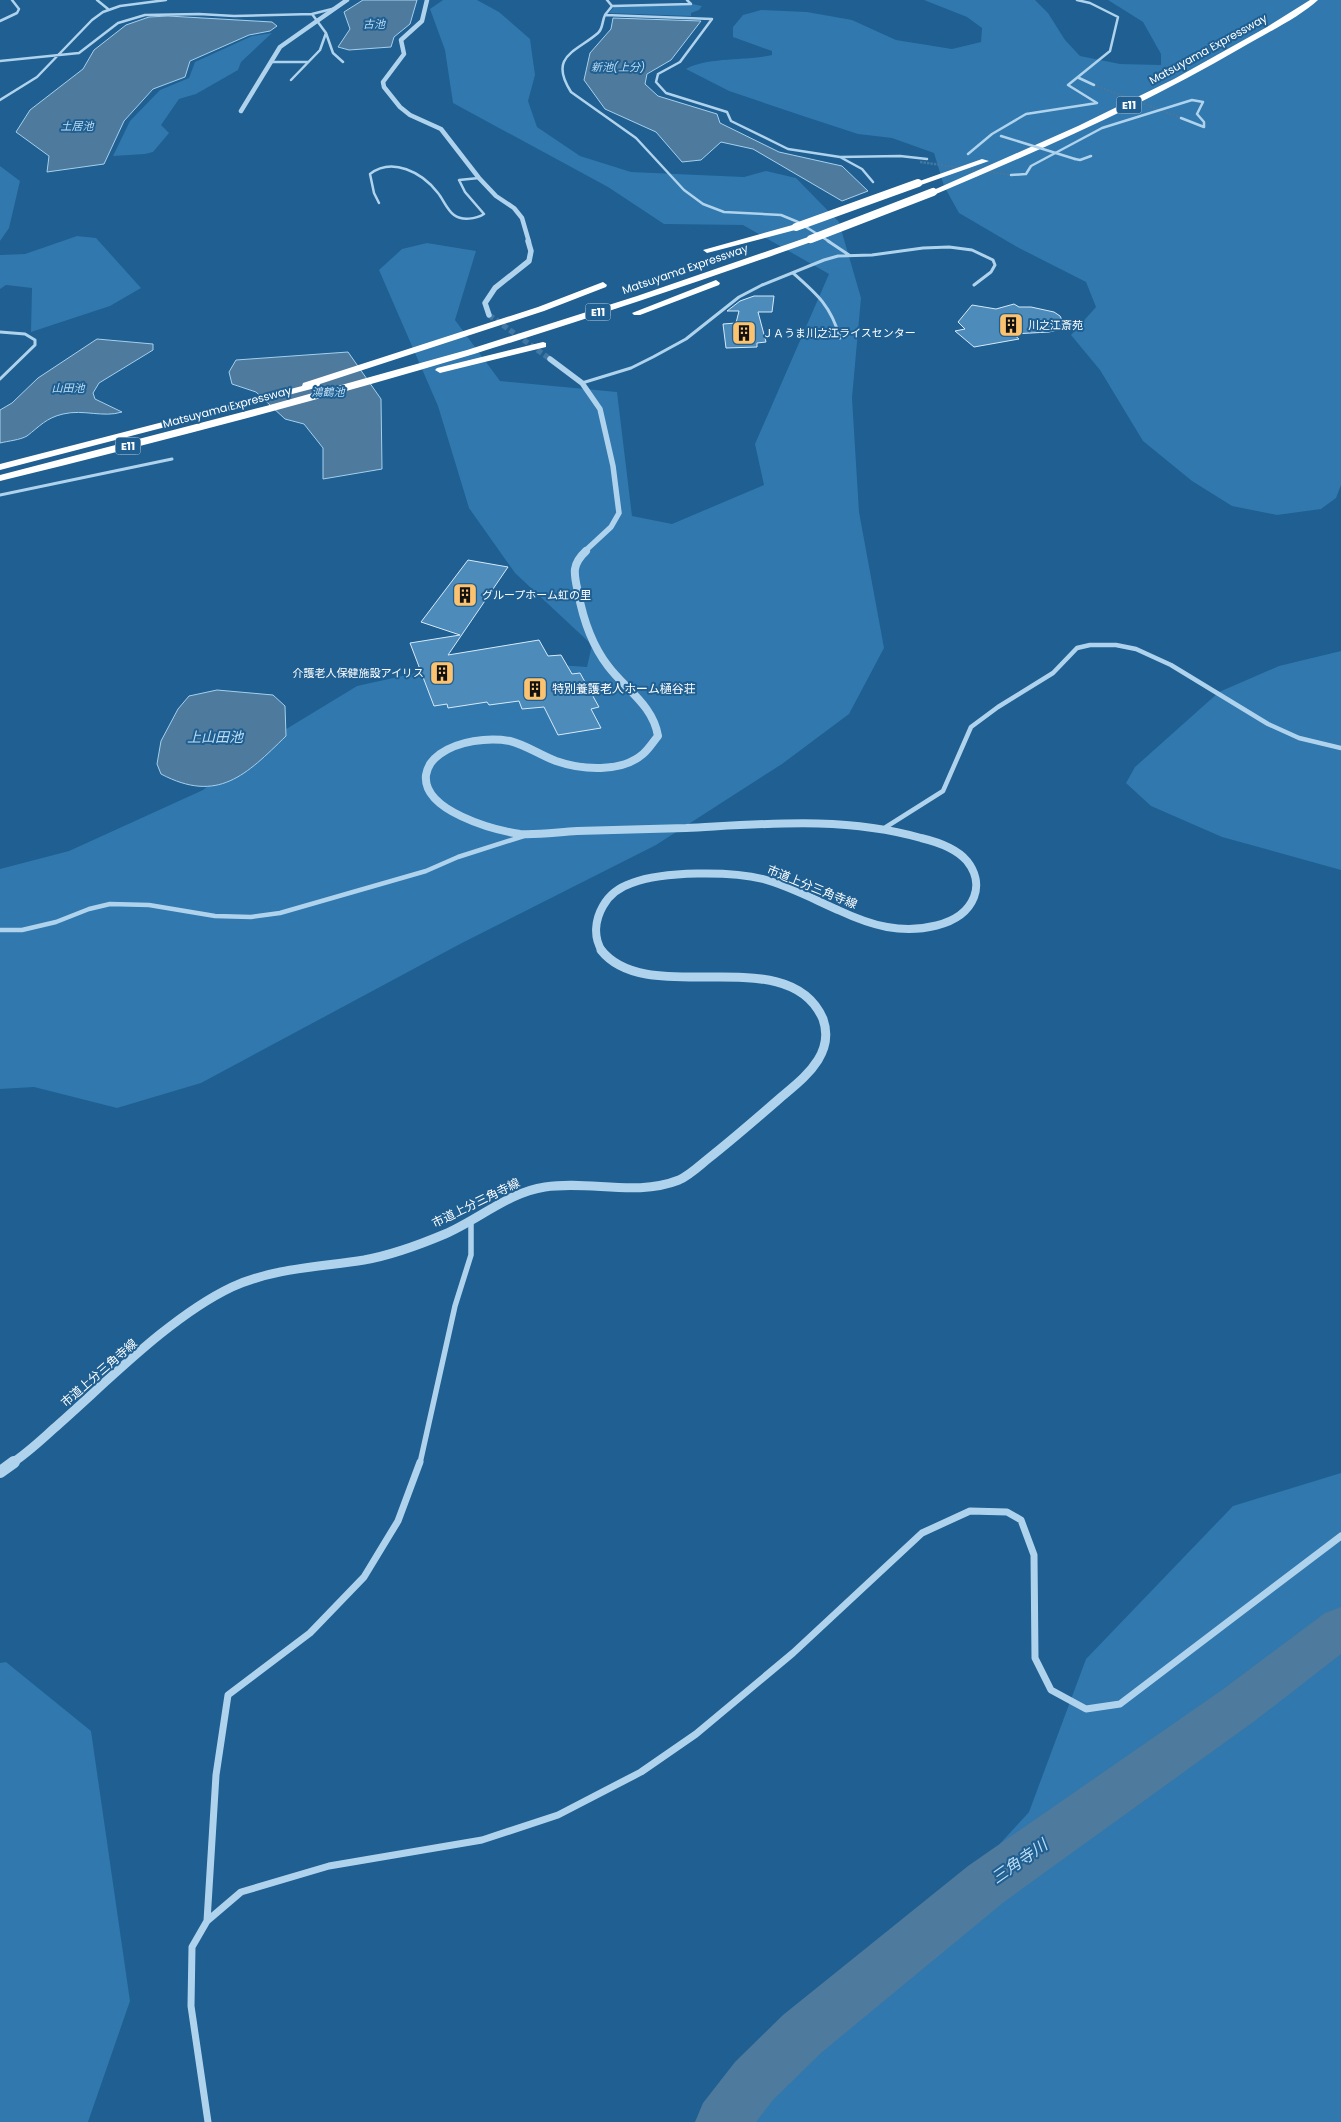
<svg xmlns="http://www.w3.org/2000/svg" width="1341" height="2122" font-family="Poppins,'Noto Sans JP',sans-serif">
	<rect width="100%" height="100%" fill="#1f5f91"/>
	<path fill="#3078ad" d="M443 0H477L499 12 530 39 535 75 528 101 537 127 580 156 631 172 744 177 766 171 796 178 839 222 861 298 852 398 859 512 884 648 849 714 782 764 656 845 460 944 201 1083 117 1108 34 1087 0 1089V869L69 851 203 790 255 748 357 686 479 659 587 667 592 645 515 573 469 508 438 406 379 270 402 249 427 243 476 251 455 320 500 381 617 392 632 516 672 524 764 485 755 444 829 274 743 225 664 224 608 187 453 103 445 50 430 9Z
		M924 0H1035L1048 13 1065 40 1080 56 1120 64 1161 65V54L1143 22 1108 0H1341V485L1336 498 1321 509 1277 515 1232 506 1192 481 1143 441 1100 370 1071 335 1096 307 1086 282 1019 248 959 213 944 186 934 153 892 138 858 134 806 117 729 91 686 69C706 57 747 61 772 55V51L733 37V27L743 15 761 10 807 12 852 20 896 40 952 49 981 42 982 28 967 17Z
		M692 4 702 6 699 10 691 13V16L609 13 614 7Z
		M272 33 241 62 238 70 196 94 179 99 161 125 169 133 153 152 145 154 113 156 130 121 160 90 189 78 195 62 252 36Z
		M0 166 20 181 9 228 0 241Z
		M77 236 96 238 141 288 110 306 31 332 32 288 6 285 0 289V255L25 254Z
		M1341 651V870L1222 837 1151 806 1126 783 1135 767 1219 692 1279 666Z
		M1341 1473V2122H745L1029 1812 1086 1659 1233 1506Z
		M6 1662 91 1731 130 2001 88 2122H0V1663Z"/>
	<path fill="#4e7a9d" stroke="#a4d0ef" d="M363 0H417L410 24 394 37 391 47 349 50 338 47 350 29 344 12Z
		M168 16 272 22 277 26 270 31 249 35 190 61 185 77 153 89 124 121 104 164 47 172 49 156 16 132 30 110 83 69 94 50 126 25 149 17Z
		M613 18 701 21 671 60 647 74 645 84 658 96 717 114 720 123 779 152 842 166 868 191 842 201 753 149 721 142 701 160 682 162 656 132 605 109 584 80 590 53 611 29Z
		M97 339 153 344V350L99 383 93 393 95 399 122 412C103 418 84 409 63 414 46 418 40 426 27 436 20 440 8 441 0 443V410L12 403 38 378Z
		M348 352 381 399 382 469 323 479V448L304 424 285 419 256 392 232 384 229 372 236 360Z
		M217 690 273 695 285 706 286 736C246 775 218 804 161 774L157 764 161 741 178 709 189 696Z"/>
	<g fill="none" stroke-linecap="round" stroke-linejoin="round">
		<path fill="#4e7a9d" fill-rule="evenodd" d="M1341 1607V1654L1256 1720 1004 1902 821 2053 773 2100 756 2122H695L703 2103 735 2062 783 2015 968 1866 1222 1690 1325 1613Z"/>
	</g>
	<path fill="#4c8bba" stroke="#d6eafa" d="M754 296H774L772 312H758L766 342 757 343V347L726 348 723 324 736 323 739 311H727L740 301Z
		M1014 304 1019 307H1031L1054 312 1060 316 1064 324 1057 330 1049 332 1013 334 1019 339 974 347 955 331 965 329 958 322 972 305 996 309Z
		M468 560 508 567 448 655 539 640 548 656 561 655 572 674 580 673 599 707 591 709 601 728 558 735 544 707 522 709 519 701 489 705 487 702 448 708 447 704 434 706 410 643 460 635 421 622Z"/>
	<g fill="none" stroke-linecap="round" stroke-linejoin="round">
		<path stroke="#4177a2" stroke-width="2.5" stroke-dasharray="2.5 1" stroke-linecap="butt" d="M1094 85 1181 118
			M920 162 1011 175"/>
		<path stroke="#4177a2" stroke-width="5.5" stroke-dasharray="5.5 3" stroke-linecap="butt" d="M489 315 550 359"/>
		<path stroke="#b0d3ed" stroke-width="2.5" d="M97 0 108 9
			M607 0 612 6C610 9 607 12 605 15 602 21 603 29 598 33 576 52 548 56 571 92L636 138 684 190 703 204 724 212 781 215 798 222 830 242
			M612 6 691 4 687 0
			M312 14 336 8
			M605 15 712 19 680 62 658 74 656 82 666 93 727 112 731 121 788 149 840 157 862 169 873 182
			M0 21 17 13 19 9 12 0
			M326 33 333 53 343 62
			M0 61 79 53 118 23 145 15 199 14 234 16 312 14 326 33 320 50 291 80
			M271 62H308
			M1079 78 1094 85
			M0 100 37 77 92 20 103 12 120 6 166 0
			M1181 118 1204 127
			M968 154 992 134 1026 114 1097 103 1068 85 1110 51 1118 17 1090 3 1077 0
			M840 157 900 156 927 159
			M1075 159 1080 160 1091 156
			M1011 175 1026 174 1031 166 1102 128 1192 100 1203 102 1197 114 1204 122V127
			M379 203 374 193 370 174C392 157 422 172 438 193 443 199 447 210 454 215 462 221 476 219 484 214L465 192 459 180 479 178"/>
		<path stroke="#b0d3ed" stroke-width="3" d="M828 241 849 255
			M793 273C817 294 831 306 840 338
			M0 332 25 334 35 340V345L0 379
			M582 383 631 368 653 357 686 339 739 297 762 285 824 260 838 256 872 255 923 248 949 247 972 250 993 260 995 265 991 272 974 285
			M0 495 172 459"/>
		<path stroke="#b0d3ed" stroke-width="4.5" d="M886 827 943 791 971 727 998 707 1053 673 1077 648 1090 645H1116L1136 649 1171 665 1268 724 1299 738 1341 748
			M0 930H22L56 922 89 909 110 904 149 905 215 916 251 917 280 913 426 871 458 857 524 836"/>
		<path stroke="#b0d3ed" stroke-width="5.5" d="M420 1463 455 1306 471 1255V1222"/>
		<path stroke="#b0d3ed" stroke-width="7" d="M207 1921 216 1775 228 1695 310 1633 364 1577 398 1521 420 1462
			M208 2122 191 2006 192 1947 207 1921 241 1892 329 1866 482 1840 558 1815 641 1772 696 1734 793 1653 922 1533 970 1511 1007 1512 1021 1520 1034 1555 1035 1658 1051 1690 1086 1709 1120 1704 1341 1536"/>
		<path stroke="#b0d3ed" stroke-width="4.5" d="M427 0 422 21 401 40 404 54 383 82 384 87 400 107 410 115 441 129 479 178 496 196 514 208 522 218 529 242
			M241 111 280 47 347 0"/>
		<path stroke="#b0d3ed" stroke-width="5.5" d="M489 315 485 303 495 288 529 261 531 251 528 241
			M550 359 582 383 600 409 613 466 619 513 611 527 584 552"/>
		<path stroke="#b0d3ed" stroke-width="8" d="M586 551C571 565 574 574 578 592 583 619 591 644 608 666 626 690 653 705 658 736 653 742 649 749 643 754 621 773 582 770 556 761 540 755 526 745 510 741 488 737 458 741 440 754 432 760 428 765 426 775 422 811 494 830 520 834 539 835 558 832 577 831 613 830 649 829 686 828 765 824 844 816 921 838 938 842 956 848 967 861 975 871 979 884 974 897 962 928 915 932 887 927 870 924 853 917 838 910 813 899 789 886 763 879 731 871 663 871 632 883 620 887 609 895 603 906 595 920 593 937 602 951"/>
		<path stroke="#b0d3ed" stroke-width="9" d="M12 1463C29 1452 44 1437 59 1424 110 1379 171 1316 232 1287 274 1268 319 1267 364 1260 392 1255 419 1245 445 1234 478 1220 509 1192 545 1187 589 1180 636 1197 679 1180 690 1175 699 1166 709 1158 733 1139 756 1119 779 1099 793 1087 808 1076 818 1060 826 1047 828 1033 823 1019 789 939 648 1010 601 950"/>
		<path stroke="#b0d3ed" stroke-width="12" d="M0 1472 14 1462"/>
		<path fill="#fff" fill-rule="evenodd" d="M1310 0H1318C1300 17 1263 35 1241 48 1144 105 1040 150 936 194L929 192 1078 126 1174 79 1267 27Z
			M982 159 989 161 921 185 914 183Z
			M796 224 800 227 799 229 707 253 703 250Z
			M811 236 815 239 814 241C701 281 588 319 474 354 317 401 159 442 0 481V475L266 406 467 350 637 296Z
			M716 280 720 283 719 285 640 315H634L632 313Z
			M603 282 607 285 606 287 544 311 320 384 319 387 0 470V464L302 386 303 383 538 307Z
			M543 342 546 343V347L440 373 435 370 437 368Z"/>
		<path stroke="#b0d3ed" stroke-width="2.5" d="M1001 136 1075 159"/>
		<path stroke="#fff" stroke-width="8" d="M796 227 918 183
			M811 239 933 192"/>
	</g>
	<defs>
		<symbol id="building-square" viewBox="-11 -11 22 22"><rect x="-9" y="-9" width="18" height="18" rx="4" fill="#fbc270" stroke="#1f5f91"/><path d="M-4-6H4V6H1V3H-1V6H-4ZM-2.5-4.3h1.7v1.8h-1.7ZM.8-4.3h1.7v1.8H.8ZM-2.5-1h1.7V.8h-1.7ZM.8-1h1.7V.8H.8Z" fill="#111"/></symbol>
	</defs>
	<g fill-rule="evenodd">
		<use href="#building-square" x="997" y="311" width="28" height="28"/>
		<use href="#building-square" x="730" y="319" width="28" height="28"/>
		<use href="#building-square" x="451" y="581" width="28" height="28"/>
		<use href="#building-square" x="428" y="659" width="28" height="28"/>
		<use href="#building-square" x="521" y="675" width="28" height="28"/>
	</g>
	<g text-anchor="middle" stroke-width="4" stroke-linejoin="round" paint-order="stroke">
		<g font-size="11" font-style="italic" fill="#bcddf4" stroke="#1f5f91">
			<text x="374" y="28">古池</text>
			<text x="618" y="71">新池(上分)</text>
			<text x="77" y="130">土居池</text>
			<text x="68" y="392">山田池</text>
			<text x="328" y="396">鴻鶴池</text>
		</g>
		<g font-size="11" fill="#fff" stroke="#1f5f91">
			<text transform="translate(1208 49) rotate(-29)" y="4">Matsuyama Expressway</text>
			<text transform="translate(685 269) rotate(-19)" y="4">Matsuyama Expressway</text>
			<text transform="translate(227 407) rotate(-15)" y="4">Matsuyama Expressway</text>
		</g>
		<g fill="#1f5f91" stroke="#bccfde" stroke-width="1">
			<rect x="1116.5" y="96.5" width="25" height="17" rx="4"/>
			<rect x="585.5" y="303.5" width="25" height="17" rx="4"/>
			<rect x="115.5" y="437.5" width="25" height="17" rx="4"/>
		</g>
		<g font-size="11" font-weight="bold" fill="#fff">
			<text x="1129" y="109">E11</text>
			<text x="598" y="316">E11</text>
			<text x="128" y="450">E11</text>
		</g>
		<g font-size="11" fill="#fff" stroke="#1f5f91" text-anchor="start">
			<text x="1028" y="329">川之江斎苑</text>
			<text x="762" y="337">ＪＡうま川之江ライスセンター</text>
			<text x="482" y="599">グループホーム虹の里</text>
			<text x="424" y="677" text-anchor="end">介護老人保健施設アイリス</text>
		</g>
		<g font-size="12" fill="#fff" stroke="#1f5f91" text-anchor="start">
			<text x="552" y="693">特別養護老人ホーム樋谷荘</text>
		</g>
		<g font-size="12" fill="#fff" stroke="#1f5f91">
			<text transform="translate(812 887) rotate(22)" y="4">市道上分三角寺線</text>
			<text transform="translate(476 1203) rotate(-26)" y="4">市道上分三角寺線</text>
			<text transform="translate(99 1373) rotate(-41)" y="4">市道上分三角寺線</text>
		</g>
		<g font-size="14" font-style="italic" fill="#bcddf4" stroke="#1f5f91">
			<text x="215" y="742">上山田池</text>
		</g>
		<g font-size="16" font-style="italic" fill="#bcddf4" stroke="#1f5f91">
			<text transform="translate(1019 1861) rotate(-35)" y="6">三角寺川</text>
		</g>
	</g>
</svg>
